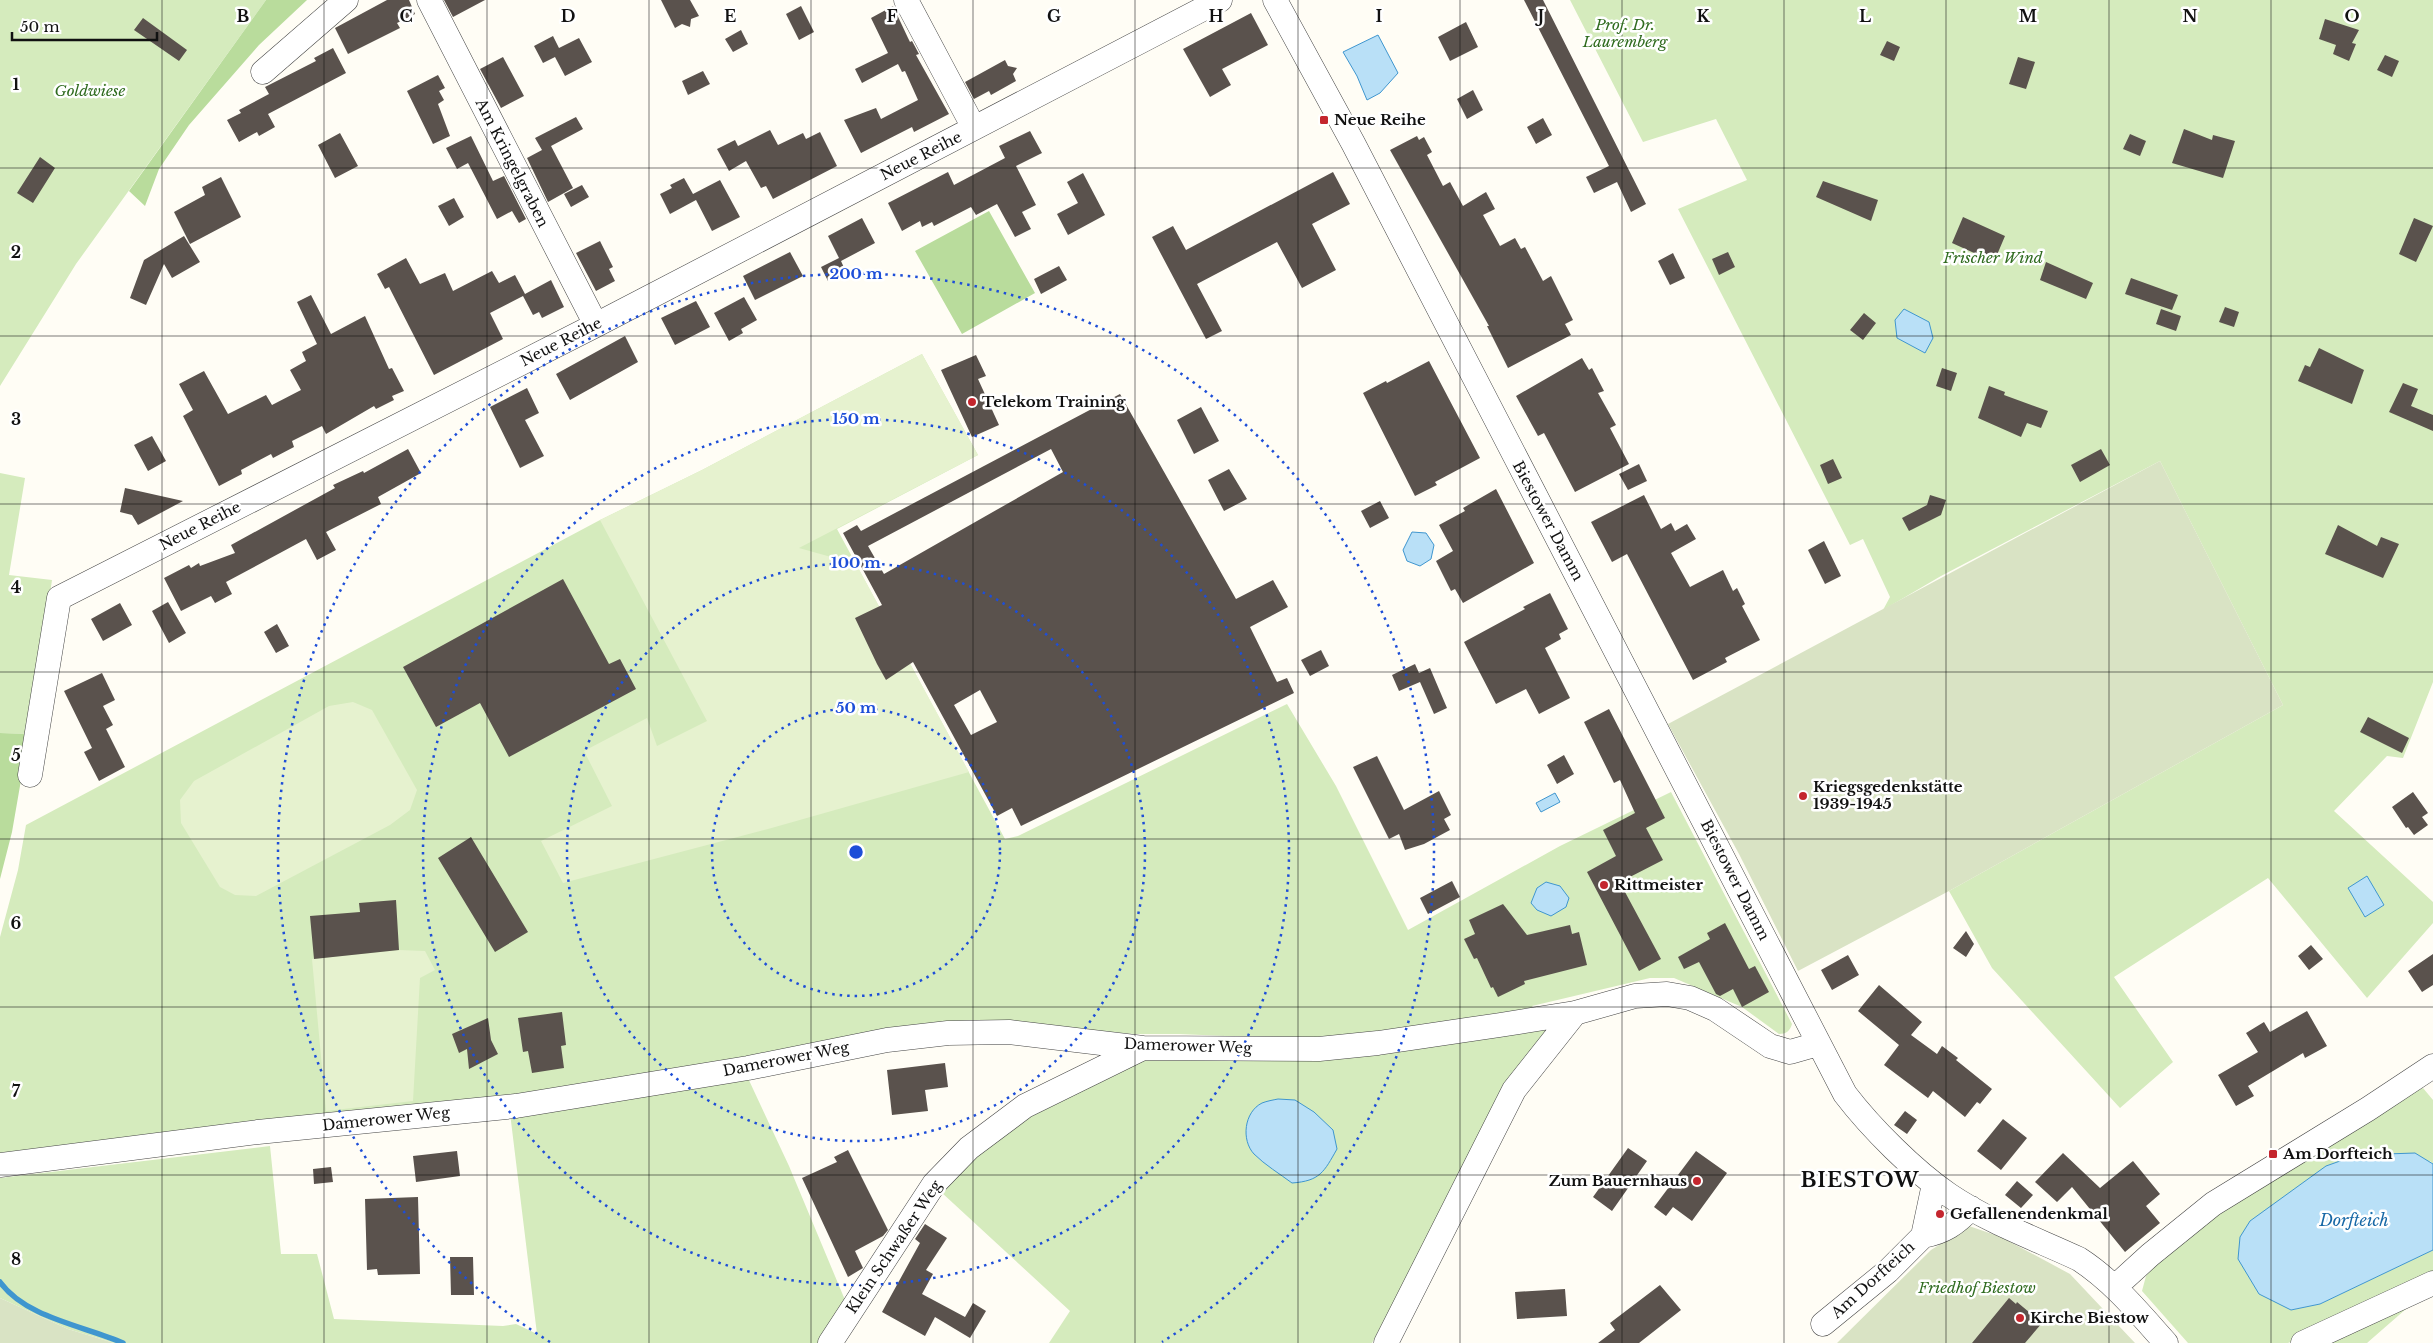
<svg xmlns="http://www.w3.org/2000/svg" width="2433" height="1343" font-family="'Libre Baskerville',serif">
	<rect width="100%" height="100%" fill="#fffdf5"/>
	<path fill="#d5ebbd" d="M0 0H266L76 264 0 386Z
		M1570 0H2433V682L2403 758 2387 756 2334 811 2433 902V923L2367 998 2268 878 2114 977 2173 1062 2120 1108 1992 968 1949 891 2283 705 2160 461 1941 576 1883 610 1890 597 1863 539 1850 545 1678 209 1747 180 1716 119 1643 142Z
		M922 354 978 455 837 529 1005 839 1018 836 1287 704 1336 786 1408 930 1560 846 1671 792 1792 1024C1790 1031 1786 1034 1779 1034L1742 1007 1674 978H1650L1532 1006 1533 1008 1319 1040 1179 1034H1134L970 1020 885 1029 681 1070 515 1098 0 1153V937L18 870 26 825 600 520 702 470Z
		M0 473 25 478 9 575 52 580 29 734 0 733Z
		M1551 1025 1506 1090 1372 1343H1049L1070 1311 941 1192 973 1155 1028 1113 1143 1059Z
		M747 1076 789 1166 850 1312 838 1343H114L68 1329 0 1298V1178L270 1146 281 1254H317L334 1319 503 1326 516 1324 537 1334 510 1113Z
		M2423 1088 2433 1100V1164L2430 1161 2291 1310 2320 1304 2433 1250V1277L2288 1343H2188L2142 1291 2146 1276 2157 1261 2191 1231 2417 1090Z
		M2422 1295 2367 1343H2320Z"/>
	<path fill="#b9dc9c" d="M266 0H307L259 45 189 125 159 169 145 206 129 191Z
		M989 211 1035 293 962 334 915 251Z
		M0 733 29 734 12 832 0 879Z"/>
	<path fill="#d9e3c4" d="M2160 461 2283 705 1949 891 1798 971 1739 854 1668 724Z
		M1969 1226 2001 1237 2070 1274 2135 1343H1837L1931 1250Z
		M0 1298 68 1329 114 1343H0Z"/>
	<path fill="#e6f2cf" d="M922 354 978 455 799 548 856 564 969 772 768 829 563 883 541 841 612 806 584 751 647 718 657 746 707 721 600 520 702 470Z
		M353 702 372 710 417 790 410 810 390 825 256 896 235 895 220 887 181 823 180 800 194 781 329 706Z
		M399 950 425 951 435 970 420 978 413 1101 326 1111 312 959Z"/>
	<path fill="#b9e0f7" stroke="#3f96cf" d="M1378 35 1398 73 1380 93 1367 100 1357 76 1343 52Z
		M1904 309 1929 322 1933 338 1925 353 1897 338 1895 320Z
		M1412 532 1426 533 1434 545 1431 559 1420 566 1407 561 1403 550Z
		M1555 793 1560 802 1541 812 1536 803Z
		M2367 876 2384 905 2365 917 2348 888Z
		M1546 882 1560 886 1569 898 1566 907 1551 916 1537 910 1531 903 1537 888Z
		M1278 1099 1295 1100 1314 1112 1333 1130 1337 1149C1324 1172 1320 1181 1292 1183 1280 1174 1265 1165 1254 1154 1241 1140 1244 1112 1262 1103 1267 1101 1273 1100 1278 1099Z
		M2415 1153 2433 1164V1250L2320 1304 2291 1310 2259 1294 2238 1259 2240 1237 2250 1221 2326 1166 2357 1155Z"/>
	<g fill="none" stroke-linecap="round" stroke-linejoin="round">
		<path stroke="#3f96cf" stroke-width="5.5" d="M0 1282C26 1318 85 1326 123 1343"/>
	</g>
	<path fill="#5a524d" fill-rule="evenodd" d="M387 0H409L415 14 397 23 400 28 348 54 335 28Z
		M444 0H485L453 17Z
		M661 0H690L699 16 691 19 690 27 682 24 675 28Z
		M1524 0H1543L1646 204 1631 212 1617 182 1594 193 1586 177 1609 166Z
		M801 6 814 32 799 40 786 14Z
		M893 6 908 38 910 42 912 41 919 54 916 55 949 114 914 132 912 127 861 153 844 120 876 108 881 119 918 100 905 71 902 72 898 64 862 83 855 69 888 53 871 18Z
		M1251 13 1268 45 1222 69 1231 85 1210 97 1183 49Z
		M143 18 187 50 179 61 134 30Z
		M2325 19 2359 30 2352 43 2356 44 2349 61 2333 54 2336 45 2319 39Z
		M1466 22 1478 47 1450 61 1438 37Z
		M741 30 748 44 733 52 725 39Z
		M553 36 559 48 579 38 592 62 565 76 555 57 543 63 534 46Z
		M1887 41 1900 47 1894 61 1880 55Z
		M333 48 346 73 268 114 275 127 259 136 257 132 239 142 227 120 241 113 239 110 269 94 265 87 316 61 314 58Z
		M2385 55 2399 61 2392 77 2377 70Z
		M503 57 524 96 501 108 480 69Z
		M2018 57 2035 62 2026 89 2009 84Z
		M1005 60 1008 66 1017 68 1013 74 1016 81 991 95 989 91 974 99 965 82Z
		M703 71 710 84 688 95 682 81Z
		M438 75 445 88 439 91 444 100 438 104 450 136 433 144 407 91Z
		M1473 90 1483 110 1467 119 1457 99Z
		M576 117 583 129 551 146 573 188 548 202 527 158 542 150 535 138Z
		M1543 118 1552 135 1536 144 1527 127Z
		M2184 129 2212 140 2213 135 2235 141 2223 178 2172 163Z
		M770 130 778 145 803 133 806 139 820 132 837 166 773 199 766 186 761 188 746 161 729 171 717 149 735 140 738 146Z
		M1030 131 1042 153 1016 166 1036 205 1022 212 1031 229 1015 237 997 204 976 215 971 207 934 226 932 222 922 227 920 221 902 231 888 203 948 172 954 185 1005 158 999 146Z
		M340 133 358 166 335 178 318 145Z
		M2130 134 2146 141 2140 156 2123 149Z
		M471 136 493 181 504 176 526 219 519 223 512 211 497 219 468 163 457 169 446 148Z
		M1417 136 1419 140 1424 137 1432 152 1427 155 1443 186 1450 182 1463 206 1486 192 1495 209 1483 215 1500 246 1515 238 1521 249 1525 247 1543 281 1551 276 1573 320 1565 324 1571 335 1508 368 1487 326H1489L1390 150Z
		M40 157 55 168 33 203 17 193Z
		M1333 172 1350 204 1312 224 1336 270 1302 288 1277 242 1197 284 1222 331 1206 339 1152 237 1173 226 1186 250Z
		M1083 173 1105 215 1068 235 1057 214 1078 203 1067 182Z
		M221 177 241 217 190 244 174 212 205 195 202 187Z
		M684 178 693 194 720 180 740 217 712 231 696 200 670 214 660 194 672 188 670 185Z
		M1823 181 1878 200 1871 221 1816 197Z
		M582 185 589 197 571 207 564 194Z
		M454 198 464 217 449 226 438 206Z
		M1963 217 2005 236 1994 262 1952 243Z
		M862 218 875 243 841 261 846 272 828 281 821 267 839 258 828 236Z
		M2414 218 2433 226 2416 262 2399 254Z
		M184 236 200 262 172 278 164 264 146 305 130 298 144 260Z
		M600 241 613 267 609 269 615 281 596 291 576 253Z
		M790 252 803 276 755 300 743 276Z
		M1728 252 1735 267 1719 275 1712 259Z
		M1673 253 1685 278 1670 285 1658 261Z
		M406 258 420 284 445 273 453 291 492 271 499 283 515 275 525 294 551 280 564 307 542 318 539 312 533 315 523 296 490 313 503 339 434 375 389 287 385 289 377 274Z
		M2046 262 2093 283 2086 299 2040 280Z
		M1059 266 1067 280 1041 294 1034 279Z
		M2131 278 2178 295 2172 310 2125 294Z
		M311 295 331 334 365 316 389 369 392 368 404 391 392 396 394 400 376 409 374 406 326 434 322 426 292 441 294 447 273 458 271 454 241 470 242 474 219 486 183 416 193 410 179 384 204 371 228 414 266 395 272 405 301 390 290 370 306 361 302 352 317 344 297 302Z
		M744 297 757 320 741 329 743 333 729 341 714 313Z
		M696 301 710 327 675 345 661 318Z
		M2225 307 2239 312 2234 327 2219 322Z
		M2161 309 2181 316 2176 331 2156 324Z
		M1864 313 1876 323 1863 340 1850 330Z
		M625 336 638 362 570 400 556 374Z
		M2319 348 2364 370 2352 404 2298 381 2305 365 2310 367Z
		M976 355 986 376 978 379 999 425 972 437 941 370Z
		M1582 358 1589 370 1592 368 1604 391 1598 393 1616 425 1610 428 1629 464 1575 492 1544 433 1538 436 1516 396Z
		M1429 361 1480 458 1435 482 1437 485 1415 496 1363 393 1386 381 1387 383Z
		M1942 368 1957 373 1951 391 1936 386Z
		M2403 383 2418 389 2411 406 2433 415V431L2389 412Z
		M1989 386 2005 392 2004 395 2048 411 2041 428 2027 423 2021 437 1978 418Z
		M527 388 539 413 525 420 544 456 520 468 490 407Z
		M1120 394 1236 599 1273 580 1288 607 1250 627 1277 682 1287 678 1294 693 1021 826 1012 808 997 816 913 662 886 680 877 664 855 618 882 605 843 533 857 525 861 531ZM1051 449 1063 472 884 574 868 546ZM980 690 997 722 971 735 954 705Z
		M1201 407 1219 441 1194 454 1177 420Z
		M152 436 166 461 148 471 134 445Z
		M408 449 421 473 378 497 381 504 326 532 336 550 317 560 306 539 226 582 232 594 215 603 211 596 181 611 164 578 189 565 191 568 199 563 200 566 235 553 231 545 335 488 333 485 363 471 364 473Z
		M2101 449 2110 465 2080 482 2071 465Z
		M1833 459 1842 478 1828 484 1820 465Z
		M1639 464 1647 481 1628 490 1619 474Z
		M1229 469 1247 499 1224 511 1208 480Z
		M125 488 183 501 138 525 132 515 120 512Z
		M1496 489 1534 563 1463 603 1455 589 1451 591 1436 561 1453 551 1439 525 1465 511 1463 508Z
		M1644 495 1661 529 1671 523 1675 531 1687 524 1696 539 1671 553 1690 587 1723 570 1733 591 1737 588 1745 604 1742 606 1760 640 1725 658 1727 662 1693 680 1627 554 1612 562 1591 522Z
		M1930 495 1946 500 1941 515 1909 531 1902 518 1927 505Z
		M1380 501 1389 518 1370 528 1361 511Z
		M2338 525 2377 546 2381 537 2399 544 2383 578 2325 554Z
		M1824 541 1841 576 1825 584 1808 550Z
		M563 579 609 664 620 659 636 689 509 757 480 703 436 727 403 667Z
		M1550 593 1568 629 1559 634 1561 639 1545 648 1570 698 1539 714 1526 689 1496 704 1464 642 1525 609 1523 607Z
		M168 602 186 633 169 643 152 611Z
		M120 603 132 625 103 641 91 619Z
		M277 624 289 646 276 653 264 632Z
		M1321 650 1329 666 1310 676 1301 660Z
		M1415 664 1419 673 1430 668 1447 708 1434 714 1420 682 1399 691 1392 675Z
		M102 673 115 700 103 706 113 725 106 729 125 767 99 781 84 752 92 748 64 691Z
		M1609 709 1665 818 1646 828 1663 860 1626 879 1631 888 1625 892 1661 959 1639 971 1587 872 1616 856 1603 830 1635 813 1620 780 1614 783 1584 722Z
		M2368 717 2409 738 2402 753 2360 732Z
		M1564 755 1574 774 1557 784 1547 765Z
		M1377 756 1404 810 1439 791 1451 815 1444 819 1450 830 1424 844 1405 850 1399 834 1389 839 1353 767Z
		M2413 792 2428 813 2422 817 2428 825 2414 835 2408 827 2406 828 2392 807Z
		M471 837 528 932 495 952 438 858Z
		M1452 881 1460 897 1428 914 1420 898Z
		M396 900 399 950 314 959 310 916 360 912 359 903Z
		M1503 904 1527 935 1570 925 1572 934 1579 932 1587 965 1524 981 1525 984 1498 997 1493 987 1491 988 1477 958 1474 959 1464 939 1475 934 1469 920Z
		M1725 923 1749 969 1755 966 1769 992 1742 1007 1733 989 1720 996 1716 994 1699 962 1684 969 1678 957 1710 939 1707 933Z
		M1966 931 1974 944 1966 957 1953 948Z
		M2311 945 2323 959 2309 970 2298 956Z
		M2433 954V985L2422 992 2408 971Z
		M1848 955 1859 975 1832 990 1821 970Z
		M1879 985 1922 1022 1911 1035 1937 1054 1942 1046 1958 1058 1956 1060 1992 1089 1980 1104 1977 1102 1965 1117 1933 1091 1928 1098 1884 1065 1899 1045 1858 1011Z
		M2307 1011 2327 1046 2305 1058 2303 1053 2248 1086 2254 1096 2236 1106 2218 1075 2258 1052 2246 1033 2264 1022 2270 1032Z
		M562 1012 566 1045 561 1046 564 1068 532 1073 528 1051 523 1052 518 1018Z
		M488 1018 491 1040 498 1054 469 1069 467 1049 459 1053 452 1034Z
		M945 1063 948 1087 925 1090 928 1111 892 1115 887 1070Z
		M1905 1111 1917 1120 1907 1134 1894 1125Z
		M2003 1119 2027 1138 2001 1170 1977 1151Z
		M1628 1148 1647 1161 1612 1211 1593 1197Z
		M848 1150 888 1230 883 1236 855 1251 863 1268 848 1277 802 1178 837 1162 834 1157Z
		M457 1151 460 1176 416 1182 413 1156Z
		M1696 1151 1727 1173 1692 1221 1673 1207 1666 1216 1654 1207Z
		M2063 1153 2100 1188 2133 1161 2160 1194 2146 1206 2160 1223 2125 1252 2072 1187 2057 1202 2035 1182Z
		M331 1167 333 1182 314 1184 313 1169Z
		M2017 1181 2033 1195 2021 1208 2005 1195Z
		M418 1197 420 1274 378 1275 377 1269 367 1270 365 1199Z
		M925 1224 947 1238 926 1270 933 1274 922 1294 965 1317 973 1303 986 1311 970 1338 935 1317 925 1336 882 1312 920 1243 915 1239Z
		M450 1257H473L474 1295H451Z
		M1660 1285 1681 1310 1639 1343H1598L1615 1330 1610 1323Z
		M1565 1289 1567 1316 1517 1319 1515 1292Z
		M2009 1298 2016 1304 2017 1302 2042 1323 2025 1343H1972Z"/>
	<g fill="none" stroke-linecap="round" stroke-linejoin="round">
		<defs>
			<path id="street" d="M429 0 596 325
				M906 0 974 128
				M1275 0 1353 143 1845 1094C1871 1128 1914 1171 1949 1195 1989 1222 2036 1239 2079 1259 2113 1281 2139 1313 2166 1343
				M263 72 346 0
				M30 775 59 598 596 325 1220 0
				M0 1165 258 1132 516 1106 748 1068 887 1040 948 1033 1009 1032 1143 1048 1319 1049 1378 1043 1500 1025 1575 1013 1635 996 1667 994 1690 998 1715 1009 1770 1046 1790 1052 1818 1044
				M1923 1236C1944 1232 1956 1224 1971 1208
				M2115 1287 2150 1255 2213 1204 2368 1109 2433 1066
				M1823 1324 1888 1271 1923 1236 1934 1184
				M830 1343 934 1184 969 1148 1025 1106 1143 1048
				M1386 1343 1514 1090 1575 1013
				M2303 1343 2433 1283"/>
		</defs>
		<use href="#street" stroke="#444" stroke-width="25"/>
		<use href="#street" stroke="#fff" stroke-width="24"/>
	</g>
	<path fill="none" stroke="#111" stroke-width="1" stroke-opacity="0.55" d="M162 0V1343M324 0V1343M487 0V1343M649 0V1343M811 0V1343M973 0V1343M1135 0V1343M1298 0V1343M1460 0V1343M1622 0V1343M1784 0V1343M1946 0V1343M2109 0V1343M2271 0V1343M0 168H2433M0 336H2433M0 504H2433M0 672H2433M0 839H2433M0 1007H2433M0 1175H2433"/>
	<g fill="none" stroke="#1d4ed8" stroke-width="2.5" stroke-dasharray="2.5 5">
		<circle cx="856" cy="852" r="144"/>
		<circle cx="856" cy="852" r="289"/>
		<circle cx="856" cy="852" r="433"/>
		<path d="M550 1342A578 578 0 1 1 1162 1342"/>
	</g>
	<g fill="#c4262e" stroke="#fff" stroke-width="2">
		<rect x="1319" y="115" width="10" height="10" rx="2.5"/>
		<circle cx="972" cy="402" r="5"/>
		<circle cx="1803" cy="796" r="5"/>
		<circle cx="1604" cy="885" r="5"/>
		<rect x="2268" y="1149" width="10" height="10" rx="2.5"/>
		<circle cx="1697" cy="1181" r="5"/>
		<circle cx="1940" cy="1214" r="5"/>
		<circle cx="2020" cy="1318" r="5"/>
	</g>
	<g text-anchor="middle" stroke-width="5" stroke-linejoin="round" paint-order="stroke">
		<g font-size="15" font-style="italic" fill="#2f6b1f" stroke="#fff">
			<text x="1625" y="30">Prof. Dr.<tspan x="1625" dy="17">Lauremberg</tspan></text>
			<text x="90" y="96">Goldwiese</text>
			<text x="1993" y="263">Frischer Wind</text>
			<text x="1977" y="1293">Friedhof Biestow</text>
		</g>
		<g font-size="15" font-weight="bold" fill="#111" stroke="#fff" text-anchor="start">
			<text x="1334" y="125">Neue Reihe</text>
			<text x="982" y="407">Telekom Training</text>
			<text x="1813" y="792">Kriegsgedenkstätte<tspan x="1813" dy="17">1939-1945</tspan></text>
			<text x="1614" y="890">Rittmeister</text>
			<text x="2283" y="1159">Am Dorfteich</text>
			<text x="1687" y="1186" text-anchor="end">Zum Bauernhaus</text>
			<text x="1950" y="1219">Gefallenendenkmal</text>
			<text x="2030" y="1323">Kirche Biestow</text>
		</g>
		<g font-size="15" fill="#111" stroke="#fff">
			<text transform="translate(921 156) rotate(-27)" y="5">Neue Reihe</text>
			<text transform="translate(512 163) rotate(63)" y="5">Am Kringelgraben</text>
			<text transform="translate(561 342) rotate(-27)" y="5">Neue Reihe</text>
			<text transform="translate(1548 521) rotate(62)" y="5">Biestower Damm</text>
			<text transform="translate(200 526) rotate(-27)" y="5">Neue Reihe</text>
			<text transform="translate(1735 880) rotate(63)" y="5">Biestower Damm</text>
			<text transform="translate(1188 1046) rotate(2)" y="5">Damerower Weg</text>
			<text transform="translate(786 1059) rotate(-11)" y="5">Damerower Weg</text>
			<text transform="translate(386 1119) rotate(-6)" y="5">Damerower Weg</text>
			<text transform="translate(894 1247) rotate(-56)" y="5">Klein Schwaßer Weg</text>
			<text transform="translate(1873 1280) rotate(-42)" y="5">Am Dorfteich</text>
		</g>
		<g font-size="16" font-style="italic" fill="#1768a6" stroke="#fff">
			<text x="2354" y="1226">Dorfteich</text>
		</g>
		<g font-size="20" font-weight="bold" letter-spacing="1" fill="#111" stroke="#fff">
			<text x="1860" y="1187">BIESTOW</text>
		</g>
	</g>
	<g font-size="16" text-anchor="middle" font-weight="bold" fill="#111" stroke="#fff" stroke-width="5" stroke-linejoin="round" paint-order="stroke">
		<text x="243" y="22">B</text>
		<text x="406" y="22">C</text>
		<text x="568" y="22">D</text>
		<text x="730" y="22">E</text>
		<text x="892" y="22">F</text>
		<text x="1054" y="22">G</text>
		<text x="1216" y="22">H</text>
		<text x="1379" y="22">I</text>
		<text x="1541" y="22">J</text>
		<text x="1703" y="22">K</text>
		<text x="1865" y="22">L</text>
		<text x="2028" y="22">M</text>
		<text x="2190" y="22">N</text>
		<text x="2352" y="22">O</text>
		<text x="16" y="90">1</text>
		<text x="16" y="258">2</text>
		<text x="16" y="425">3</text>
		<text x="16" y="593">4</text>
		<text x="16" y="761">5</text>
		<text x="16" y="929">6</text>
		<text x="16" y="1097">7</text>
		<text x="16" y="1265">8</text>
	</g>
	<circle cx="856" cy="852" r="8" fill="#1d4ed8" stroke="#fff" stroke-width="2.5"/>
	<g font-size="15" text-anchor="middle" font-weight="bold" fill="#1d4ed8" stroke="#fff" stroke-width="5" stroke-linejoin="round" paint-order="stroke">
		<text x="856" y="279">200 m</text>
		<text x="856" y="424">150 m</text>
		<text x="856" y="568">100 m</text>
		<text x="856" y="713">50 m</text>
	</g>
	<path d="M12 32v8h145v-8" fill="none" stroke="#111111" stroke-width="2.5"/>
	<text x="20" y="32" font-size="15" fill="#111111" stroke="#ffffff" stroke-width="4" paint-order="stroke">50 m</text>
</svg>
